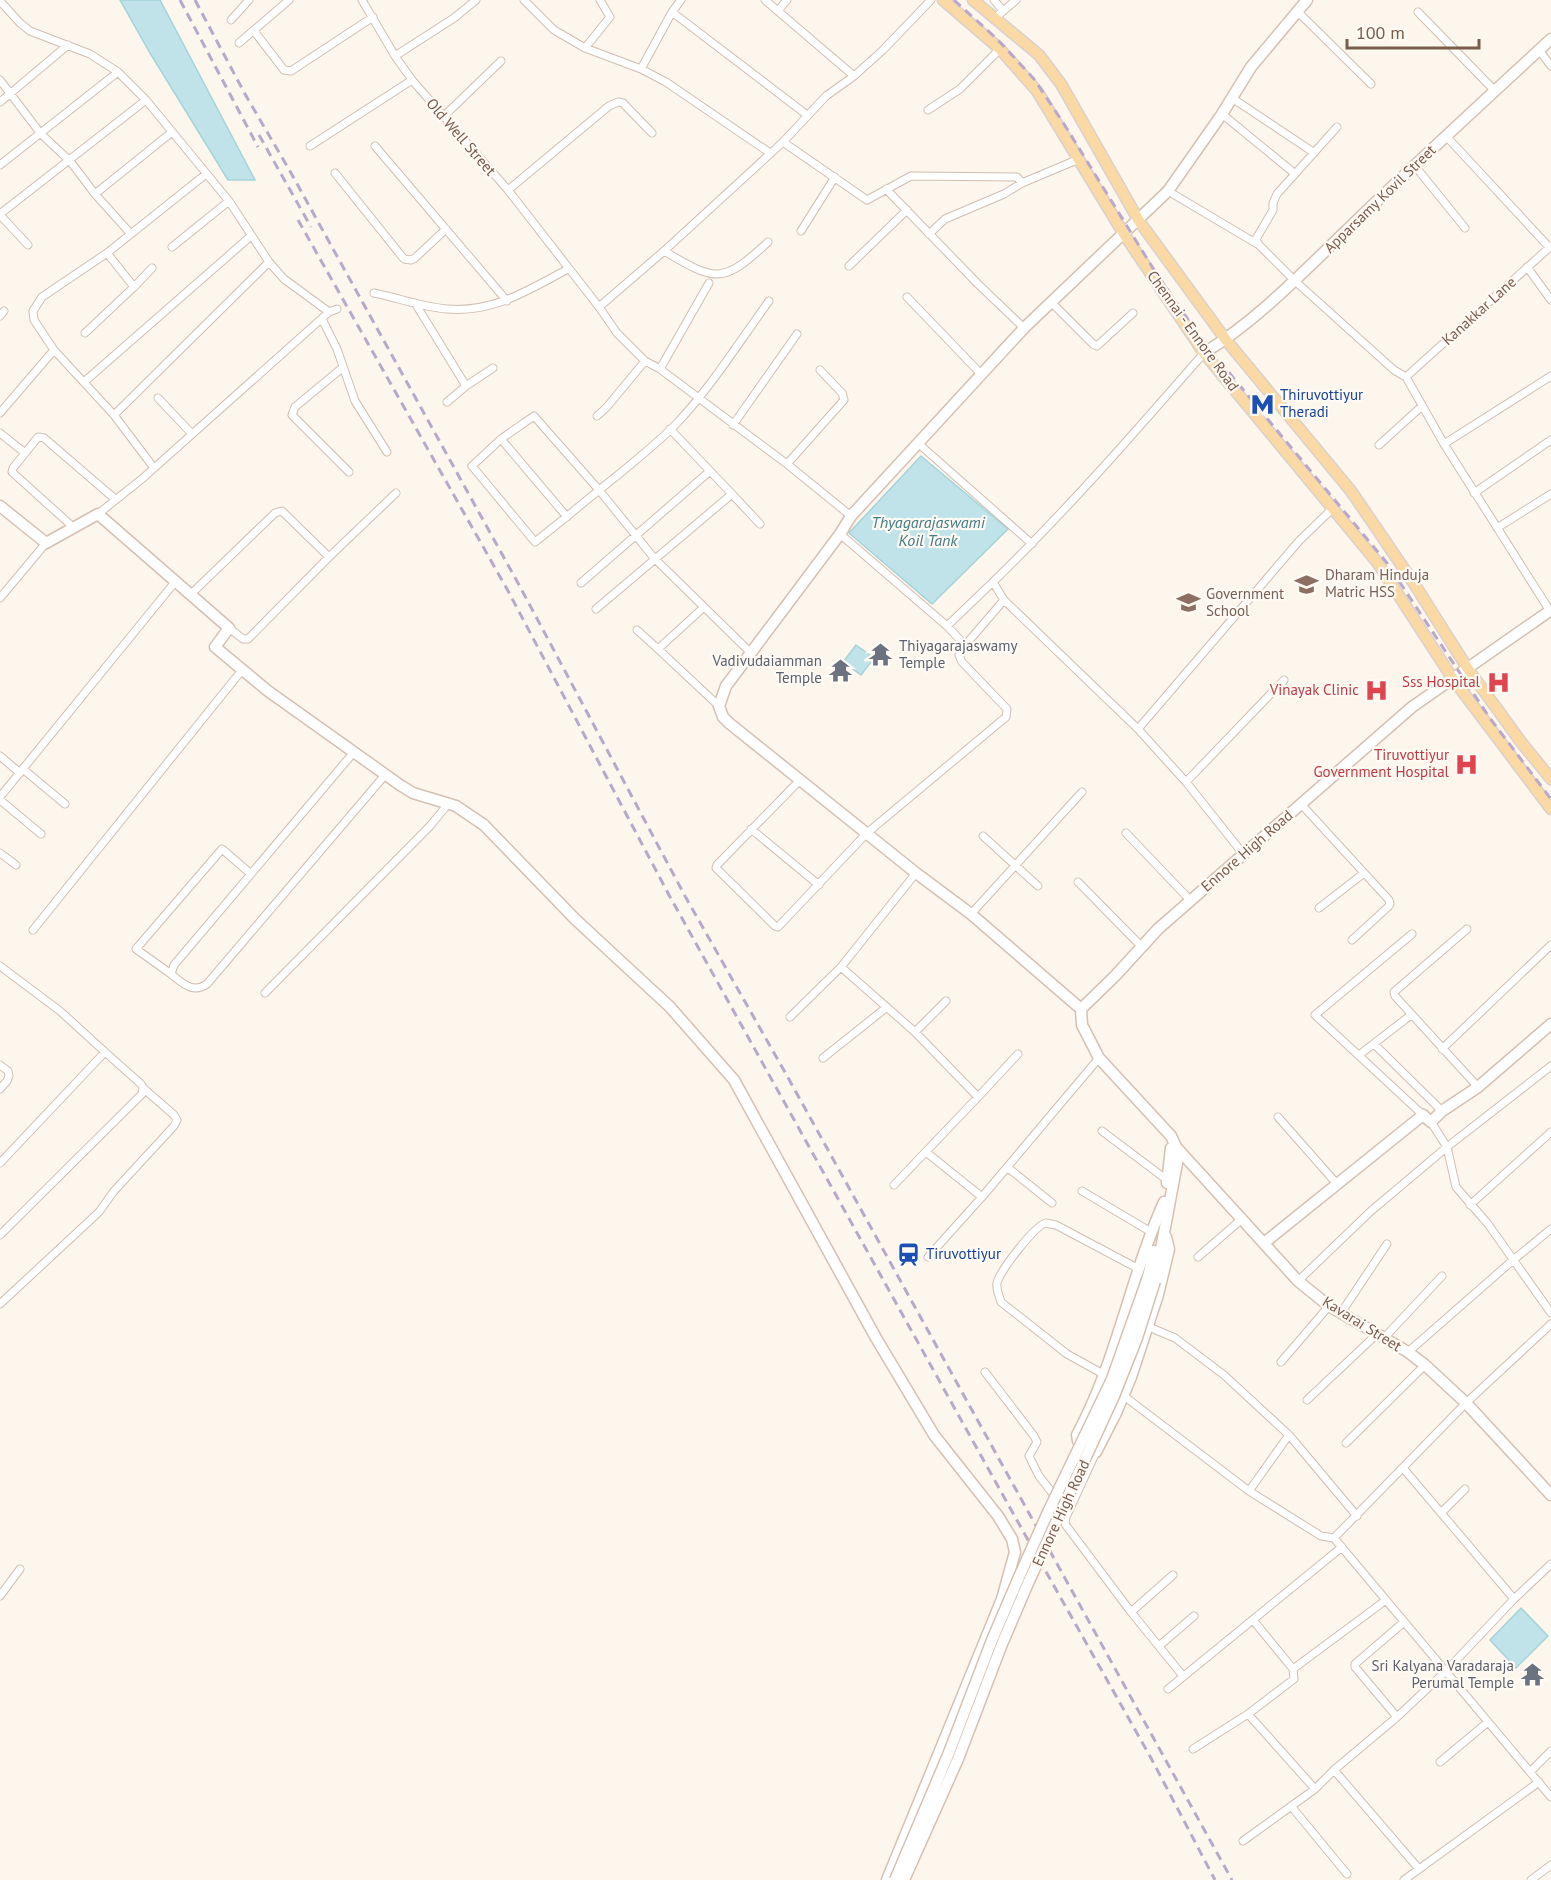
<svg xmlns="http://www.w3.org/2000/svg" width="1551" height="1880" font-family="'PT Sans',sans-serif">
	<rect width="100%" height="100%" fill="#fdf6ec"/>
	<path fill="#bfe3e8" stroke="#a5d3da" stroke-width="1.5" d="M120 0H160L255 180H228L150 53Z
		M921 456 1008 529 932 604 849 533Z
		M856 645 874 658 861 675 843 662Z
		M1521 1608 1548 1636 1516 1668 1490 1640Z"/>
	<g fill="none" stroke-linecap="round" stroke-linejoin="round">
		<defs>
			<path id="street" d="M362 0 395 56 412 80 508 190 599 307 617 333 645 361 660 369 787 464 851 516
				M524 0 554 30 585 48 641 69 666 82 770 153
				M765 0 854 76
				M994 0 1003 11
				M0 1 20 23 30 31 90 54 118 72 146 100 229 201 269 262 284 279 329 312
				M778 11 787 0
				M1297 11 1371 84
				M672 12 807 115
				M1418 12 1495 91
				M995 18 1016 0
				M231 20 249 0
				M254 31 284 70 291 71 373 17
				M239 43 289 0
				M585 48 610 17 600 0
				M1539 50 1551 66
				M395 56 454 18 476 0
				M641 69 672 12 681 0
				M0 80 41 134 70 161 95 194 130 233
				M1232 98 1313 152
				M0 102 68 45
				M928 110 960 89 1000 49
				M1222 114 1294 173
				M443 117 501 61
				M1337 127 1277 194 1273 203V210L1256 239 1259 245 1295 281 1394 370 1406 377 1444 444 1550 611
				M1446 136 1549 247
				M783 142 867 200 911 176 1017 177 1022 183 1079 159
				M310 146 412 80
				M375 146 507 301
				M0 165 118 72
				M1415 166 1465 228
				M335 173 404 259 411 260 415 258 446 229
				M886 189 978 284 1024 328
				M508 190 609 106 618 102 623 103 652 133
				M1168 191 1259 245
				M95 194 172 132
				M0 214 146 100
				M0 215 28 245
				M801 231 835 177
				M929 234 945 219 1004 194 1022 183
				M172 247 229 201
				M664 251C716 282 723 284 768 242
				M849 266 907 210
				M1527 267 1551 300
				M134 287 152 268
				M374 293C399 298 422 307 447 309 494 313 528 290 568 269
				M907 297 981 374
				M1051 302 1093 344 1097 346 1133 313
				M415 303 466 386
				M599 307 664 251 783 142 826 96 854 76 883 50 931 0
				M0 316 4 311
				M322 319 337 349 355 401 387 452
				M85 333 134 287 107 253
				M342 368 295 407 292 415 349 472
				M660 369 709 283
				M1406 377 1551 246
				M84 382 251 236
				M158 398 192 434
				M447 402 466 386 493 368
				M0 413 54 350
				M114 415 269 262
				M597 416 606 408 645 361
				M733 425 797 334
				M0 433 25 453
				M501 439 567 517
				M919 444 1032 544
				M1444 444 1551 376
				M1379 445 1422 406
				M787 464 844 400 842 393 820 370
				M154 468 114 415 54 350 34 320 33 311 42 297 107 253 206 174
				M1474 493 1551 440
				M732 494 760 524
				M98 514 143 478 329 312 337 309
				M73 527 12 472 13 468 38 437 44 438 115 499
				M1497 528 1551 494
				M840 534 947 626 993 582
				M329 557 396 493
				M581 583 710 471
				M190 595 275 513 282 511 329 557 248 639H243L229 628
				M0 598 46 543
				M1004 600 1138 729 1186 782 1244 855
				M703 608 658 649 719 706
				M596 609 732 494 670 429
				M947 626 965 645
				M637 630 658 649
				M750 652 654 558 599 490 534 416 501 439 472 466 535 542C563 520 590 497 618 475 638 458 659 442 677 423 712 386 739 342 769 301
				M1138 729 1299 541 1332 509
				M354 752 174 965 171 974C182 983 193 994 207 984L385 775
				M0 756 20 773
				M23 769 65 804
				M799 781 717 865 716 868 775 926 778 927 867 833 1006 717 1007 709 962 662 959 655 961 650 1004 600 993 582C1068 509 1136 431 1204 353
				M1186 782 1284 680
				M0 797 175 582
				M0 800 41 834
				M1301 804 1389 900 1390 904 1388 907 1352 940
				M751 829 819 885
				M1126 833 1190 900
				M983 836 1038 886
				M0 853 16 865
				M1078 882 1142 947
				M1319 908 1364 873
				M971 914 1082 792
				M1467 929 1394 992 1395 996 1478 1087
				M33 930 242 670
				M1412 934 1315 1015 1423 1115
				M0 966 60 1011 105 1052 0 1163
				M171 974 136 949 222 849 251 874
				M265 993 430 826 448 804
				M790 1017 841 967
				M915 1032 946 1001
				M1374 1044 1442 1111
				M1442 1049 1551 945
				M1359 1055 1411 1015
				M823 1058 887 1007
				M0 1065 8 1071 9 1076 7 1081 0 1089
				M978 1097 1018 1054
				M1278 1117 1337 1184
				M1431 1122 1447 1147 1456 1187 1488 1224 1551 1313
				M1102 1131 1167 1180
				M926 1152 982 1197
				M1007 1167 1052 1203
				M894 1185 978 1097 915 1032 841 967 916 873
				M1082 1191 1151 1232
				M1470 1205 1551 1132
				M0 1235 142 1094 143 1088 141 1084 105 1052
				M928 1257 982 1197 1099 1058
				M1198 1257 1243 1218
				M1298 1281 1371 1211 1447 1147 1551 1066
				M0 1304 99 1212 114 1191 174 1126 177 1120 174 1115 143 1088
				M1341 1313 1387 1244
				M1149 1327 1175 1338 1224 1375 1289 1435 1357 1516
				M1384 1338 1442 1276
				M1408 1352 1512 1261 1551 1229
				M1281 1362 1329 1306
				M985 1372 1034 1436 1037 1442 1029 1456 1039 1476 1057 1499
				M1105 1375 1067 1354 1001 1302C999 1295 996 1290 997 1283 1000 1271 1034 1226 1046 1223 1046 1223 1055 1225 1056 1225L1139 1269
				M1124 1396 1249 1491 1321 1536 1334 1538 1551 1797
				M1307 1400 1377 1334
				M1346 1443 1425 1365
				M1096 1452 1066 1517 1065 1524 1131 1612 1183 1676
				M1403 1468 1514 1599
				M1249 1491 1289 1435
				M1442 1512 1465 1489
				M1334 1538 1466 1403 1551 1324
				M0 1596 20 1569
				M1131 1612 1173 1575
				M1253 1620 1293 1669 1294 1679 1248 1714 1315 1789
				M1159 1646 1194 1616
				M1293 1669 1386 1600
				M1168 1689 1342 1547
				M1397 1717 1355 1667V1664L1404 1622
				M1193 1749 1248 1714
				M1440 1762 1488 1722
				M1334 1770 1419 1869
				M1530 1772 1551 1751
				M1291 1806 1347 1874
				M1243 1841 1315 1789 1334 1770 1397 1717 1446 1671 1514 1599 1551 1564
				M1404 1880 1539 1782
				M1531 1880 1551 1865"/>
			<path id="secondary" d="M1204 353C1259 319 1304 271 1350 227 1416 163 1484 101 1551 39
				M0 506 46 543 98 514 229 628 215 647 268 691 400 785 413 793 456 806 484 825 575 919 670 1007 734 1080 876 1338 934 1435 998 1516 1012 1539 1015 1552 1002 1599 887 1880
				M1081 1009 971 914 916 873 729 723 723 717 719 706 726 686 840 534 851 516 1024 328 1168 191 1222 114 1251 67 1307 0
				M1177 1148 1298 1281 1329 1306 1408 1352 1425 1365 1466 1403 1551 1495
				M1167 1183 1171 1148
				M1164 1202C1130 1278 1117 1361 1077 1435L1078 1441 1096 1452 1116 1413 1131 1377 1158 1295 1169 1249 1166 1237
				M1264 1243 1423 1115 1431 1122 1442 1111 1478 1087 1551 1024
				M1148 1277 1154 1251
				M1155 1281 1177 1163 1178 1151 1171 1136 1099 1058 1082 1025 1081 1009 1115 976 1158 929 1412 707 1551 610"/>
			<path id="primary" d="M943 0 1000 49 1037 91 1124 234 1204 353 1377 562 1453 679 1551 809
				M973 0 1039 55 1061 84 1139 221 1226 340 1351 491 1413 582 1468 669 1521 742 1551 779"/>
		</defs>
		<use href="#street" stroke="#d1beb0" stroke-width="9"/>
		<use href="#secondary" stroke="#d6c0b0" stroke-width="13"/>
		<use href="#primary" stroke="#dad1cd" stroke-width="13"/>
		<use href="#street" stroke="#fff" stroke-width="7"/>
		<use href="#secondary" stroke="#fff" stroke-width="10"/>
		<use href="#primary" stroke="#fbd9a5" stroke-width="10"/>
		<path stroke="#b9a8c9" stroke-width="3" stroke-dasharray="9 6" stroke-linecap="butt" d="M180 0 258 147
			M195 0 245 94 291 173 518 583 685 896 786 1074 1232 1880
			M954 0 997 39 1034 79 1064 124 1154 270 1202 340 1387 563 1489 717 1551 799
			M259 135 311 227
			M298 220 507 589 669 895 1014 1515 1151 1758 1215 1880"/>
		<defs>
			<path id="secondary-bridge" d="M895 1880 948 1755 992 1640 1019 1577 1049 1510 1112 1379 1148 1277
				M904 1880 958 1759 1002 1644 1029 1581 1114 1396 1137 1338 1155 1281"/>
		</defs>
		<use href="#secondary-bridge" stroke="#d6c0b0" stroke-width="13" stroke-linecap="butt"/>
		<use href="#secondary-bridge" stroke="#fff" stroke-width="10"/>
	</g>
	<defs>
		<symbol id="metro-bare" viewBox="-9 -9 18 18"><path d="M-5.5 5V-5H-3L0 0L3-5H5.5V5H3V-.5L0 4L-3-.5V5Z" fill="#1a4fb4" stroke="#fffaf3" stroke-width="2.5" paint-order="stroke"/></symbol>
		<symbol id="school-bare" viewBox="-9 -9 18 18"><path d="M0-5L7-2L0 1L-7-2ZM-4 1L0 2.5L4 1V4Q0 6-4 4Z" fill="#8d6e63" stroke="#fffaf3" stroke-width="2.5" paint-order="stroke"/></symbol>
		<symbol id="temple-bare" viewBox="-9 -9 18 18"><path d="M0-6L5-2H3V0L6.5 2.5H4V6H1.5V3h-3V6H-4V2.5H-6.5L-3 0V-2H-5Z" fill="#6b7280" stroke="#fffaf3" stroke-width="2.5" paint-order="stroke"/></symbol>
		<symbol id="hospital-bare" viewBox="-9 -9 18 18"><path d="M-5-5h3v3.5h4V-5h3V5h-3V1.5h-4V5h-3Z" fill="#e0444e" stroke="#fffaf3" stroke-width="2.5" paint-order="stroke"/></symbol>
		<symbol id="station-bare" viewBox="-9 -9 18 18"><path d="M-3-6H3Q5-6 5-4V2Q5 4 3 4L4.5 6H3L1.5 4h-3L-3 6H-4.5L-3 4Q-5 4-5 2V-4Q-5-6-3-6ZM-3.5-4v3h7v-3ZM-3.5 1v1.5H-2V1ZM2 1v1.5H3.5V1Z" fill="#1a4fb4" stroke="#fffaf3" stroke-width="2.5" paint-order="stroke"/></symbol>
	</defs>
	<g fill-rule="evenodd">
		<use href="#metro-bare" x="1246" y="388" width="33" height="33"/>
		<use href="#school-bare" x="1290" y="568" width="33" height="33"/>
		<use href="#school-bare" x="1172" y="586" width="33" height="33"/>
		<use href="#temple-bare" x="864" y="638" width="33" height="33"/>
		<use href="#temple-bare" x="824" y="654" width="33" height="33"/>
		<use href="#hospital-bare" x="1482" y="666" width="33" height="33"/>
		<use href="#hospital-bare" x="1360" y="674" width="33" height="33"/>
		<use href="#hospital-bare" x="1450" y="748" width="33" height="33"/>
		<use href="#station-bare" x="892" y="1238" width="33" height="33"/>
		<use href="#temple-bare" x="1516" y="1658" width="33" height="33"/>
	</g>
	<g text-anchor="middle" stroke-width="4.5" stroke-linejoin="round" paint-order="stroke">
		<g font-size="15" fill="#7a5c4d" stroke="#fffaf3">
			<text transform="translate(461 137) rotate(49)" y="5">Old Well Street</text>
			<text transform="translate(1380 199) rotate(-44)" y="5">Apparsamy Kovil Street</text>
			<text transform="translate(1479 311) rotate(-42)" y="5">Kanakkar Lane</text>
			<text transform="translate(1193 331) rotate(54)" y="5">Chennai - Ennore Road</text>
			<text transform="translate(1247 851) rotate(-41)" y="5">Ennore High Road</text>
			<text transform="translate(1362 1324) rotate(32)" y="5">Kavarai Street</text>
			<text transform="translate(1061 1513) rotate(-65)" y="5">Ennore High Road</text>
		</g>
		<g font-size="15" fill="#164399" stroke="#fffaf3" text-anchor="start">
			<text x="1280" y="400">Thiruvottiyur<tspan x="1280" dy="17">Theradi</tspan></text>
			<text x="926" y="1259">Tiruvottiyur</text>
		</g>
		<g font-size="15" fill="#785e54" stroke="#fffaf3" text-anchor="start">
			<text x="1325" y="580">Dharam Hinduja<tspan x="1325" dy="17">Matric HSS</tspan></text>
			<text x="1206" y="599">Government<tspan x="1206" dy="17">School</tspan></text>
		</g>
		<g font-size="15" fill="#5b616d" stroke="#fffaf3" text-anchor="end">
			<text x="899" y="651" text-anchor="start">Thiyagarajaswamy<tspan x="899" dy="17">Temple</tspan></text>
			<text x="822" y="666">Vadivudaiamman<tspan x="822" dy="17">Temple</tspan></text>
			<text x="1514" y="1671">Sri Kalyana Varadaraja<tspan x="1514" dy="17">Perumal Temple</tspan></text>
		</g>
		<g font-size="15" fill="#be3a42" stroke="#fffaf3" text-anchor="end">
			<text x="1480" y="687">Sss Hospital</text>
			<text x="1359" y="695">Vinayak Clinic</text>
			<text x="1449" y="760">Tiruvottiyur<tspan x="1449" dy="17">Government Hospital</tspan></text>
		</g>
		<g font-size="16" font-style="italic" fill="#437c86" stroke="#fffaf3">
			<text x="928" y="528">Thyagarajaswami<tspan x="928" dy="18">Koil Tank</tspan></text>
		</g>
	</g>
	<path d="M1347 39v9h132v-9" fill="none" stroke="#7a5c4d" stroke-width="3"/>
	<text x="1356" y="39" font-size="18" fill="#7a5c4d" stroke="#fffaf3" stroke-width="4.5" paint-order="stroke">100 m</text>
</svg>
